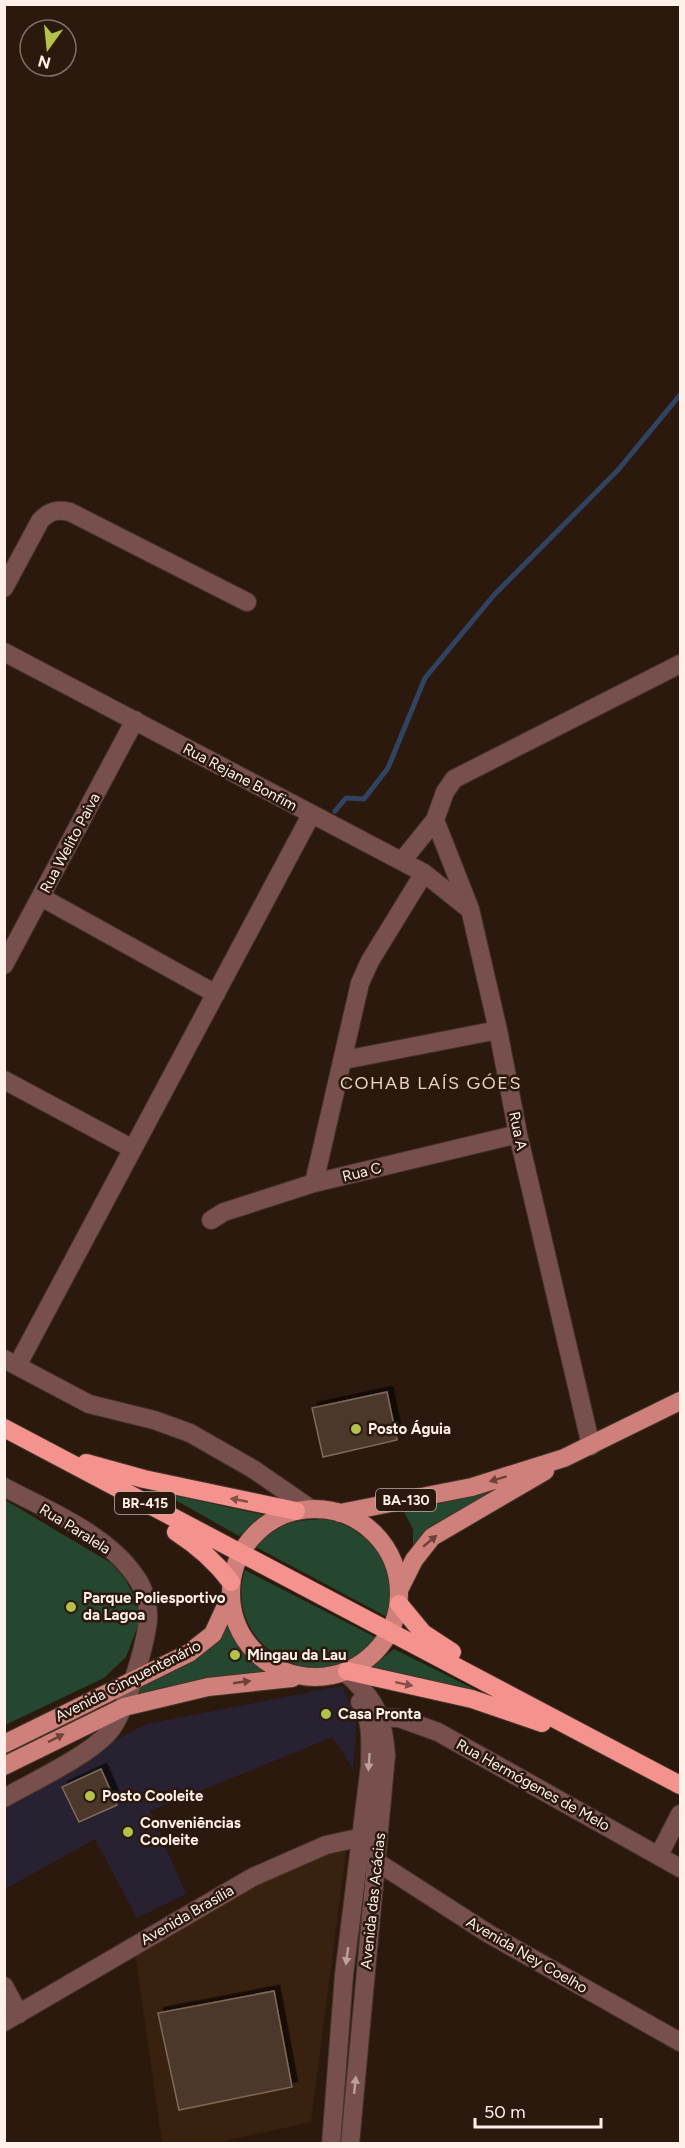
<svg xmlns="http://www.w3.org/2000/svg" width="685" height="2148" font-family="Figtree,sans-serif">
	<defs>
		<filter id="shadow"><feDropShadow dx="5.5" dy="-5.5" stdDeviation="0" flood-color="#0009"/></filter>
	</defs>
	<rect width="100%" height="100%" fill="#2b190d"/>
	<path fill="#282131" d="M342 1686 357 1718 353 1769 333 1737 150 1811 186 1894 137 1918 95 1839 5 1889V1799L146 1724Z"/>
	<path fill="#392110" d="M348 1836 311 2122 215 2143H162L133 1939Z"/>
	<path fill="#26472f" d="M500 1486 507 1488 424 1536 413 1545V1529L401 1506 439 1504Z
		M163 1493 268 1516 253 1524 239 1536Z
		M5 1500 111 1563 125 1579 135 1598 141 1617 126 1657 104 1678 5 1725Z
		M323 1519C353 1522 381 1547 390 1577 394 1590 391 1605 389 1618L254 1546C273 1524 295 1520 323 1519Z
		M245 1570 377 1638C331 1706 220 1651 245 1570Z
		M228 1614C239 1639 250 1655 272 1672 222 1675 188 1680 141 1694L137 1686C162 1675 211 1658 223 1632 225 1627 226 1620 228 1614Z
		M394 1649 486 1695 370 1668Z"/>
	<g fill="none" stroke-linecap="round" stroke-linejoin="round">
		<path stroke="#314362" stroke-width="5" d="M335 811 346 798 364 799 388 768 425 678 494 595 618 470 680 395"/>
	</g>
	<path fill="#4b3829" stroke="#7e6959" stroke-width="1.5" filter="url(#shadow)" d="M387 1392 397 1440 323 1457 312 1408Z
		M101 1769 117 1805 79 1822 62 1787Z
		M274 1991 292 2087 179 2110 158 2013Z"/>
	<g fill="none" stroke-linecap="round" stroke-linejoin="round">
		<defs>
			<path id="minor" d="M4 588 40 521C49 511 57 509 70 512L247 602
				M4 652 424 873 469 909
				M435 820 470 909 498 1030 518 1134 591 1446
				M402 861 435 820 445 792 454 779 680 664
				M41 897 216 994
				M4 965 135 720
				M344 1060 498 1030
				M4 1080 133 1149
				M314 1183 360 983 370 961 424 873
				M211 1220 224 1212 314 1183 518 1134
				M4 1359 89 1404 154 1420 190 1433 253 1469 311 1509
				M17 1366 311 815
				M4 1487C49 1511 107 1534 136 1577 144 1588 149 1606 148 1620 145 1647 126 1712 109 1732 88 1756 34 1781 4 1798
				M345 1672C375 1699 383 1715 386 1755L350 2144
				M369 1717 399 1718 438 1732 680 1868
				M659 1855 680 1814
				M377 1862 489 1934 680 2042
				M4 1986 19 2014
				M4 2022 253 1877 326 1845 372 1835
				M331 2144 344 1975 370 1765C370 1743 373 1721 360 1702"/>
			<path id="major" d="M231 1593a84 84 0 1 1 168 0a84 84 0 1 1-168 0Z
				M340 1513 472 1487 564 1458 680 1401
				M399 1590 414 1560 432 1537 545 1471
				M4 1744 189 1653 213 1634 230 1597
				M4 1766 124 1707 208 1687 292 1678"/>
			<path id="highway" d="M4 1428 680 1785
				M86 1463 144 1479 296 1511
				M176 1532C198 1546 215 1561 231 1582
				M399 1604 423 1633 452 1652
				M347 1671 472 1699 542 1723"/>
		</defs>
		<use href="#minor" stroke="#443327" stroke-width="20"/>
		<use href="#major" stroke="#443327" stroke-width="20"/>
		<use href="#highway" stroke="#443327" stroke-width="20"/>
		<use href="#minor" stroke="#77504d" stroke-width="18"/>
		<use href="#major" stroke="#d0807b" stroke-width="18"/>
		<use href="#highway" stroke="#f4938e" stroke-width="18"/>
	</g>
	<defs><path id="oneway-solid" d="M-6-.8H1V-3.2L6.5 0L1 3.2V.8H-6Z" transform="scale(1.5)"/></defs>
	<g fill="#6d4239">
		<use href="#oneway-solid" transform="translate(498 1479) rotate(163)"/>
		<use href="#oneway-solid" transform="translate(430 1541) rotate(-40)"/>
		<use href="#oneway-solid" transform="translate(242 1682) rotate(-8)"/>
		<use href="#oneway-solid" transform="translate(56 1738) rotate(-27)"/>
	</g>
	<g fill="#855047">
		<use href="#oneway-solid" transform="translate(239 1500) rotate(-169)"/>
		<use href="#oneway-solid" transform="translate(404 1684) rotate(12)"/>
	</g>
	<g fill="#bba09b">
		<use href="#oneway-solid" transform="translate(369 1762) rotate(94)"/>
		<use href="#oneway-solid" transform="translate(347 1956) rotate(98)"/>
		<use href="#oneway-solid" transform="translate(355 2085) rotate(-84)"/>
	</g>
	<g fill="#b3c24b" stroke="#2b190d" stroke-width="2">
		<circle cx="356" cy="1429" r="6"/>
		<circle cx="71" cy="1607" r="6"/>
		<circle cx="235" cy="1655" r="6"/>
		<circle cx="326" cy="1714" r="6"/>
		<circle cx="90" cy="1796" r="6"/>
		<circle cx="128" cy="1832" r="6"/>
	</g>
	<g text-anchor="middle" stroke-width="5" stroke-linejoin="round" paint-order="stroke">
		<g fill="#2b190d" stroke="#bfb0a7" stroke-width="1.5">
			<rect x="376" y="1489" width="60" height="22" rx="4.5"/>
			<rect x="115" y="1492" width="60" height="22" rx="4.5"/>
		</g>
		<g font-size="14" font-weight="bold" fill="#fff1e9">
			<text x="406" y="1505">BA-130</text>
			<text x="145" y="1508">BR-415</text>
		</g>
		<g font-size="15" fill="#fff1e9" stroke="#2b190d">
			<text transform="translate(240 777) rotate(28)" y="5">Rua Rejane Bonfim</text>
			<text transform="translate(70 843) rotate(-62)" y="5">Rua Welito Paiva</text>
			<text transform="translate(518 1131) rotate(78)" y="5">Rua A</text>
			<text transform="translate(362 1172) rotate(-14)" y="5">Rua C</text>
			<text transform="translate(75 1529) rotate(32)" y="5">Rua Paralela</text>
			<text transform="translate(128 1681) rotate(-27)" y="5">Avenida Cinquentenário</text>
			<text transform="translate(533 1785) rotate(29)" y="5">Rua Hermógenes de Melo</text>
			<text transform="translate(373 1901) rotate(-84)" y="5">Avenida das Acácias</text>
			<text transform="translate(187 1915) rotate(-30)" y="5">Avenida Brasília</text>
			<text transform="translate(527 1955) rotate(30)" y="5">Avenida Ney Coelho</text>
		</g>
		<g font-size="15" font-weight="bold" fill="#fff1e9" stroke="#2b190d" text-anchor="start">
			<text x="368" y="1434">Posto Águia</text>
			<text x="83" y="1603">Parque Poliesportivo<tspan x="83" dy="17">da Lagoa</tspan></text>
			<text x="247" y="1660">Mingau da Lau</text>
			<text x="338" y="1719">Casa Pronta</text>
			<text x="102" y="1801">Posto Cooleite</text>
			<text x="140" y="1828">Conveniências<tspan x="140" dy="17">Cooleite</tspan></text>
		</g>
		<g font-size="18" letter-spacing="1.5" fill="#ebd1c1" stroke="#2b190d">
			<text x="431" y="1089">COHAB LAÍS GÓES</text>
		</g>
	</g>
	<rect width="685" height="2148" fill="none" stroke="#fff1e9" stroke-width="12"/>
	<g transform="translate(48 48) rotate(195)"><circle r="28" fill="#2b190d" stroke="#806f65" stroke-width="1.5"/>
	<path d="M0-4.5L10 22L0 15L-10 22Z" fill="#b3c24b"/>
	<text y="-9" font-size="16" font-weight="bold" text-anchor="middle" fill="#fff1e9">N</text>
	</g>
	<path d="M475 2118v9h126v-9" fill="none" stroke="#fff1e9" stroke-width="3"/>
	<text x="484" y="2118" font-size="18" fill="#fff1e9" stroke="#2b190d" stroke-width="4.5" paint-order="stroke">50 m</text>
</svg>
